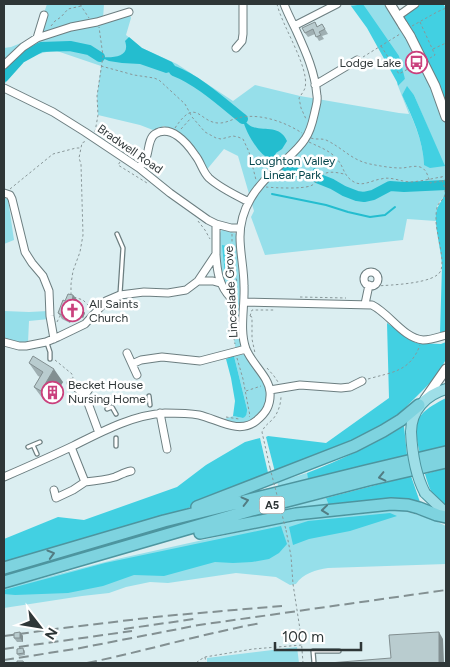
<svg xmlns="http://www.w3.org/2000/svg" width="450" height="667" font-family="Figtree,sans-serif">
	<rect width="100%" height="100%" fill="#dbeef1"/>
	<path fill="#96dfea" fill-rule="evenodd" d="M47 4H104L103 19 129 12 131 18 126 35 142 48 177 64 233 101 255 85 300 96 399 113 409 114 398 86 405 79 363 4 351 6 350 4H384L395 11 446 117V185H444C447 196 443 196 438 204 436 209 436 215 436 221L407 219 403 240 265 255 251 217 254 211 238 156 224 149 204 173 196 155 172 131 164 126 153 130 140 125 98 115 97 96 101 66 54 50 24 58 4 85V48L11 47 36 37ZM407 87 414 95 444 166 424 165C423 139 412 118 402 95Z
		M4 198 8 199 14 240 4 244Z
		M222 229 237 234 242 297 240 329 242 348 236 350C233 333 227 312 234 296 216 285 220 253 220 233Z
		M4 311 29 312 48 311 49 319 29 321 28 343H16L4 338Z
		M245 354C248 359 250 363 253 367 258 374 263 379 266 387 274 414 245 431 222 420L233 416 243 418 247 413V409L234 356Z
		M307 473 308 480 279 488 277 482Z
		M326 498 329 506 285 513 283 508Z
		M396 509 429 518 446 526V564L328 568C316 570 303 573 296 584L290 585 276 577 236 573 168 583 150 582 126 587 109 593 82 596 4 608V588L117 559 257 528 306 519 361 514Z
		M297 647 299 663H207V658Z"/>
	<path fill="#42d0e2" d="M363 4 399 56 405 79 398 86 397 82 367 28 351 6Z
		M415 4H443L446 8V117L398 16Z
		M407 86 414 95 445 166 430 168 424 165C423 139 412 117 402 95Z
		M444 185H446V332L440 333 442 266C441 248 435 231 436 214 437 202 448 198 444 185Z
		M222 245 227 246V259L232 277 230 285 225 275Z
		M387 323 416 343 441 344 446 342V359L438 375 395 418 326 454 275 472 266 437 268 436 326 443 389 398Z
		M234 356 247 409C247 413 247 416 243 418L233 416 235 401 231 378 226 359Z
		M446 398V448L420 454C412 421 415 414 446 398Z
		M404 426 407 455 308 480 307 473C341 460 373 444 404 426Z
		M260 438 269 477 215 498 175 513 4 564V539L58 517 84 520 177 487 206 465 245 442Z
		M446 468V506C432 498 429 488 425 474Z
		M411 476 421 505 329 506 326 498Z
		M390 513 397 516 350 531 309 539 293 545 289 527 308 521Z
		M281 526 287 544 279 553 269 559 252 562 233 563 215 562 164 576 134 575 103 586 68 593 15 595 4 594V590L105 563Z"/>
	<path fill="#24bdcf" d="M129 37 142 48 172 62 175 66 174 71 166 73 140 64 122 63 109 61 100 57C112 58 131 58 125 41Z
		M243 119C246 122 249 126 253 127 265 131 280 125 287 141L282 149 276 153 275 156 278 158 277 160C273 159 269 158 265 156 257 151 244 129 243 119Z
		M296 167 302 170 305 176 310 174 314 168H317L320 171 317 178C306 181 297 179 289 171L288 168Z"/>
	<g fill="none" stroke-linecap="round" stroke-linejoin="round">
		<path stroke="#24bdcf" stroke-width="2" d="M272 194 326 205 348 212 370 217 385 215 395 207"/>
		<path stroke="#24bdcf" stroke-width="10" d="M174 71C198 80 223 103 243 119
			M4 77 21 58 41 47 70 46 89 50 100 57
			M277 160 288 168
			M317 178 332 184 344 191 357 196 364 197 373 195 390 186 404 187 446 185"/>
		<defs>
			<path id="service" d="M117 234 123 248 120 294
				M47 343 50 352V359
				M149 396 150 405
				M107 409 112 407 116 414
				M33 445 37 454
				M116 446V438
				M28 447 40 442
				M314 663 313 651H339"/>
			<path id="minor" d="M398 16 415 4
				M294 26 337 4
				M37 38 44 15
				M236 48 242 41 243 34V4
				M4 65 23 47 37 38 71 27 97 22 129 12
				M315 85 357 60
				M4 88 53 112 85 132 139 168 170 193 208 220 216 224 231 228H240
				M139 168C142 164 145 159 147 155 149 148 149 138 155 134 171 124 187 143 195 155 201 162 202 171 209 178 220 188 235 195 249 202
				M4 193 10 195 12 199 25 252 32 263 43 276 49 291 50 316 54 339
				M216 255C217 271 219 286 231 298
				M364 279a7 7 0 1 1 14 0a7 7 0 1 1-14 0Z
				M198 281H213L220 283
				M244 302 372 305C390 314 403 338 423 340 431 340 439 337 446 335
				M365 304 369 285
				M4 342 19 346H26L46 342 58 337 85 324 106 301 120 295 144 292 168 293 186 290 198 281 216 254V224
				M127 353 132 364
				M137 375 132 364 141 360 162 357 200 361 246 349
				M71 383 85 395 99 433
				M270 390 300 385 341 388 350 387 362 381
				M85 395 91 386
				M160 413 167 449
				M4 477C27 467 50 457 73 446 101 432 132 415 165 413 176 413 188 413 199 415 217 419 239 435 256 421 266 413 271 405 270 392 269 377 252 364 246 349 239 330 245 306 244 286 244 269 240 253 240 237 240 208 256 187 276 169 286 159 298 150 305 139 311 131 313 120 315 111 316 106 318 101 317 96 315 71 305 50 295 28 291 20 287 12 284 4
				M85 482C95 481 105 480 115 477 120 475 125 472 131 471
				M54 490 56 498 73 490 85 482 71 447"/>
			<path id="tertiary" d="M390 4 403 25
				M410 36 435 86 446 117
				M425 399 446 369"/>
			<path id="primary" d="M411 432C411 410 426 395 446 389
				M425 493 446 513"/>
			<path id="trunk" d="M197 507 354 446 383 431 401 420 419 405
				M200 533 296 514 391 504 408 505 419 508 437 515 446 517
				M4 568 164 521 366 471 446 452
				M4 582 252 510 368 480 446 462"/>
		</defs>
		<use href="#service" stroke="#6c7e80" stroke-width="5.5"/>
		<use href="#minor" stroke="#6c7e80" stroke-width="9"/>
		<use href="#tertiary" stroke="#6c7e80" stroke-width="11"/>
		<use href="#primary" stroke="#4d959f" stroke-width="12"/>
		<use href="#trunk" stroke="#4d959f" stroke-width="14"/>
		<path stroke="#899799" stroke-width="1" stroke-dasharray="2.5 2.5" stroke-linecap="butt" d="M81 4V6L89 18
			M277 4C282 26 310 68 305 88 304 91 301 95 299 98L301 108 306 119
			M420 22 435 55 430 58
			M51 26 55 21 61 17 68 9 81 6
			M412 26 437 12 446 8
			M381 46 399 74 415 65
			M433 49 446 43
			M363 57 400 34
			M101 66 134 75 154 78 159 80 185 104 192 117 205 132 216 138 221 139 233 136 238 137 243 139 249 152 256 180
			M175 128C197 95 199 124 220 123 227 123 234 118 242 117 262 114 285 122 302 133
			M181 129 191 118
			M95 132 98 115 97 96 103 56 99 27
			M311 138C316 140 321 138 326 140 343 148 351 160 370 164 380 166 391 168 401 168 407 168 414 165 420 167 427 169 428 177 430 183L446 180
			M309 142C319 147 329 150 336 158 345 167 342 175 354 182 363 187 372 180 381 179 391 176 401 182 411 182 423 181 435 178 446 176
			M120 162 118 165 147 183
			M266 187C276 188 302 189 310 186 314 185 316 182 319 178 325 170 335 172 344 174
			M10 189 53 154 76 148H80
			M198 221 205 230 210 239
			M232 234V256L237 282
			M376 286C389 285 437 284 441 270 445 258 436 233 436 220 436 215 436 209 438 205 440 201 444 199 445 195 446 189 443 183 441 177
			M71 295V284L73 271 80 252 83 235 81 164 79 158 82 143 86 141
			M74 297 83 300 88 305 95 304
			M300 297 346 298
			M231 305V308L236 309
			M231 308V324L235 344
			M250 316 252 317V339L255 353
			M250 316 252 310H274
			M57 322 61 314
			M237 358 243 379 250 416 249 417
			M55 360 72 374 73 378
			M267 368 274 376 278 382
			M368 379C392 372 410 372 420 345
			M246 391 261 386
			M226 417 239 419
			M270 468 262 432C264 426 268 424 273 419 278 413 281 404 281 396
			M286 530 291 556 293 584
			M301 636 303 663
			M205 657 206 663
			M197 663 198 661 205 657 253 649 302 645"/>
		<use href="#service" stroke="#fff" stroke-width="3"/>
		<use href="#minor" stroke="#fff" stroke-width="7"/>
		<use href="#tertiary" stroke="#fff" stroke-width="9"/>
		<use href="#primary" stroke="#9edee7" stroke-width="10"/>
		<use href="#trunk" stroke="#7ed3df" stroke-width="11"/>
		<path stroke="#839092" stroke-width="2" stroke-dasharray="10 5" stroke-linecap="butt" d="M124 629 194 619
			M4 636 63 628 164 616 282 606
			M4 649 132 631
			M4 660 75 649 199 625 446 590
			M87 663C145 651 202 634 261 623"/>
		<defs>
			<path id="tertiary-bridge" d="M403 25 410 36"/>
			<path id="primary-bridge" d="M411 432C412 453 415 474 425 493"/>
		</defs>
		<use href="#tertiary-bridge" stroke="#6c7e80" stroke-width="11" stroke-linecap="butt"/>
		<use href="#primary-bridge" stroke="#4d959f" stroke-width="12" stroke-linecap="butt"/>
		<path stroke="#899799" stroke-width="1" stroke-dasharray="2.5 2.5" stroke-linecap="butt" d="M270 468 286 530
			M293 584 301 636"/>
		<use href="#tertiary-bridge" stroke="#fff" stroke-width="9"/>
		<use href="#primary-bridge" stroke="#9edee7" stroke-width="10"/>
	</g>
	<path fill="#9fafb2" d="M315 22 318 27 325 29 328 34 322 36 324 39 319 41 315 34 308 37 305 33Z
		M73 295 78 301 77 305 85 313 83 318 74 315 73 318 72 317 70 323 62 319 58 313 65 301Z
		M29 363 63 382 50 404 43 399 34 387 40 377 38 376Z
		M20 632 23 636V642H17L14 638Z
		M25 650V655L19 656 17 654Z"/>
	<path fill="#828f91" d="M73 295 78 301 76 310 72 303Z
		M81 307 85 313 83 318 79 312Z
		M70 309 74 315 73 318 69 312Z
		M68 311 72 317 70 323 66 317Z
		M54 369 63 382 50 404 41 391Z
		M20 632 23 636V642L20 638Z
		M439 632 443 639 444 663H439Z"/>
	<path fill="#b9cccf" stroke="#828f91" d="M315 22 317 27 322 24 325 29 319 32 321 35 316 37 313 29 305 33 302 28Z
		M68 294 73 295 72 303 81 307 79 312 70 309 69 312 68 311 66 317 58 313 63 300 65 301Z
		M33 356 54 369 41 391 34 387 43 372 29 363Z
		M20 632V638H14V633Z
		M439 632V663H329L391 658 389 635Z
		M23 648 24 653 17 654V649Z
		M17 661H23L24 663H17Z"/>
	<defs><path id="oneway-chevron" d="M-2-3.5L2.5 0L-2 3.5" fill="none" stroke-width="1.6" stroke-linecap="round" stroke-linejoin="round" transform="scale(1.25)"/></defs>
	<g stroke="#527d83">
		<use href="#oneway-chevron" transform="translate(382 477) rotate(167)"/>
		<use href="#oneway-chevron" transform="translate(245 501) rotate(-14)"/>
		<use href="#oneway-chevron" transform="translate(325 510) rotate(174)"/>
		<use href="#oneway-chevron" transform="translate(51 554) rotate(-16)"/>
	</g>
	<defs>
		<symbol id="bus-ring" viewBox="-11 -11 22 22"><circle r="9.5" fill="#fff" stroke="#ca417d" stroke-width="1.5"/><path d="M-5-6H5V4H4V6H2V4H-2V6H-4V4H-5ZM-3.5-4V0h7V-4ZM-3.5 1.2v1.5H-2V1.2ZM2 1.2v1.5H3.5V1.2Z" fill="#ca417d"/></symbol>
		<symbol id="church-ring" viewBox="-11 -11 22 22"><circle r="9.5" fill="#fff" stroke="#ca417d" stroke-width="1.5"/><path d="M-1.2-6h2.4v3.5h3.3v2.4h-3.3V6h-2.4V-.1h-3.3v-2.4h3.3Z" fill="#ca417d"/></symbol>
		<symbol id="building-ring" viewBox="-11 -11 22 22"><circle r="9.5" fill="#fff" stroke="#ca417d" stroke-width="1.5"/><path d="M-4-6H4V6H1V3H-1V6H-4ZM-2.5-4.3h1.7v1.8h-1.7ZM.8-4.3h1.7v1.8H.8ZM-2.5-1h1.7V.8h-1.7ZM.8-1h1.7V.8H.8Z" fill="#ca417d"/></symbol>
	</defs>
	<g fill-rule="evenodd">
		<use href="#bus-ring" x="404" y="50" width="25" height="25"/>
		<use href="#church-ring" x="60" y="298" width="25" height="25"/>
		<use href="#building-ring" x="40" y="380" width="25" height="25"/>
	</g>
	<g text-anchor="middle" stroke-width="5" stroke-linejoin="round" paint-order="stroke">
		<rect fill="#fff" stroke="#6d7273" stroke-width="1" x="259.5" y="496.5" width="25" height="17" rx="4"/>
		<g font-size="11" font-weight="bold" fill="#2e3637">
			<text x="272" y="509">A5</text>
		</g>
		<g font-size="12" fill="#2e3637" stroke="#fff" text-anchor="start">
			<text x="401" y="67" text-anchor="end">Lodge Lake</text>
			<text x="89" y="308">All Saints<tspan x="89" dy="14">Church</tspan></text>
			<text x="68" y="389">Becket House<tspan x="68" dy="14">Nursing Home</tspan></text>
		</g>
		<g font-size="12" fill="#2e3637" stroke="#fff">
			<text transform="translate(130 149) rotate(35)" y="4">Bradwell Road</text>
			<text transform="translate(231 292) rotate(-93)" y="4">Linceslade Grove</text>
		</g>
		<g font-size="12" fill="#05464d" stroke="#fff">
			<text x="292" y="165">Loughton Valley<tspan x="292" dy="14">Linear Park</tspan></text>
		</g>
	</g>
	<rect width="450" height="667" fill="none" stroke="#2e3637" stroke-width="10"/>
	<g transform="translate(40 627) rotate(121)" stroke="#ffffff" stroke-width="4" paint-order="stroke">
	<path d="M0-4L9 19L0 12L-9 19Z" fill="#2e3637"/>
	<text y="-8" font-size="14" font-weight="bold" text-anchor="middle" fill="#2e3637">N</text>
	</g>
	<path d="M275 642v8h86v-8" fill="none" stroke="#2e3637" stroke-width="2.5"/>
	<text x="282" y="642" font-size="15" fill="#2e3637" stroke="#ffffff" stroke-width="4" paint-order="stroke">100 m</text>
</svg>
